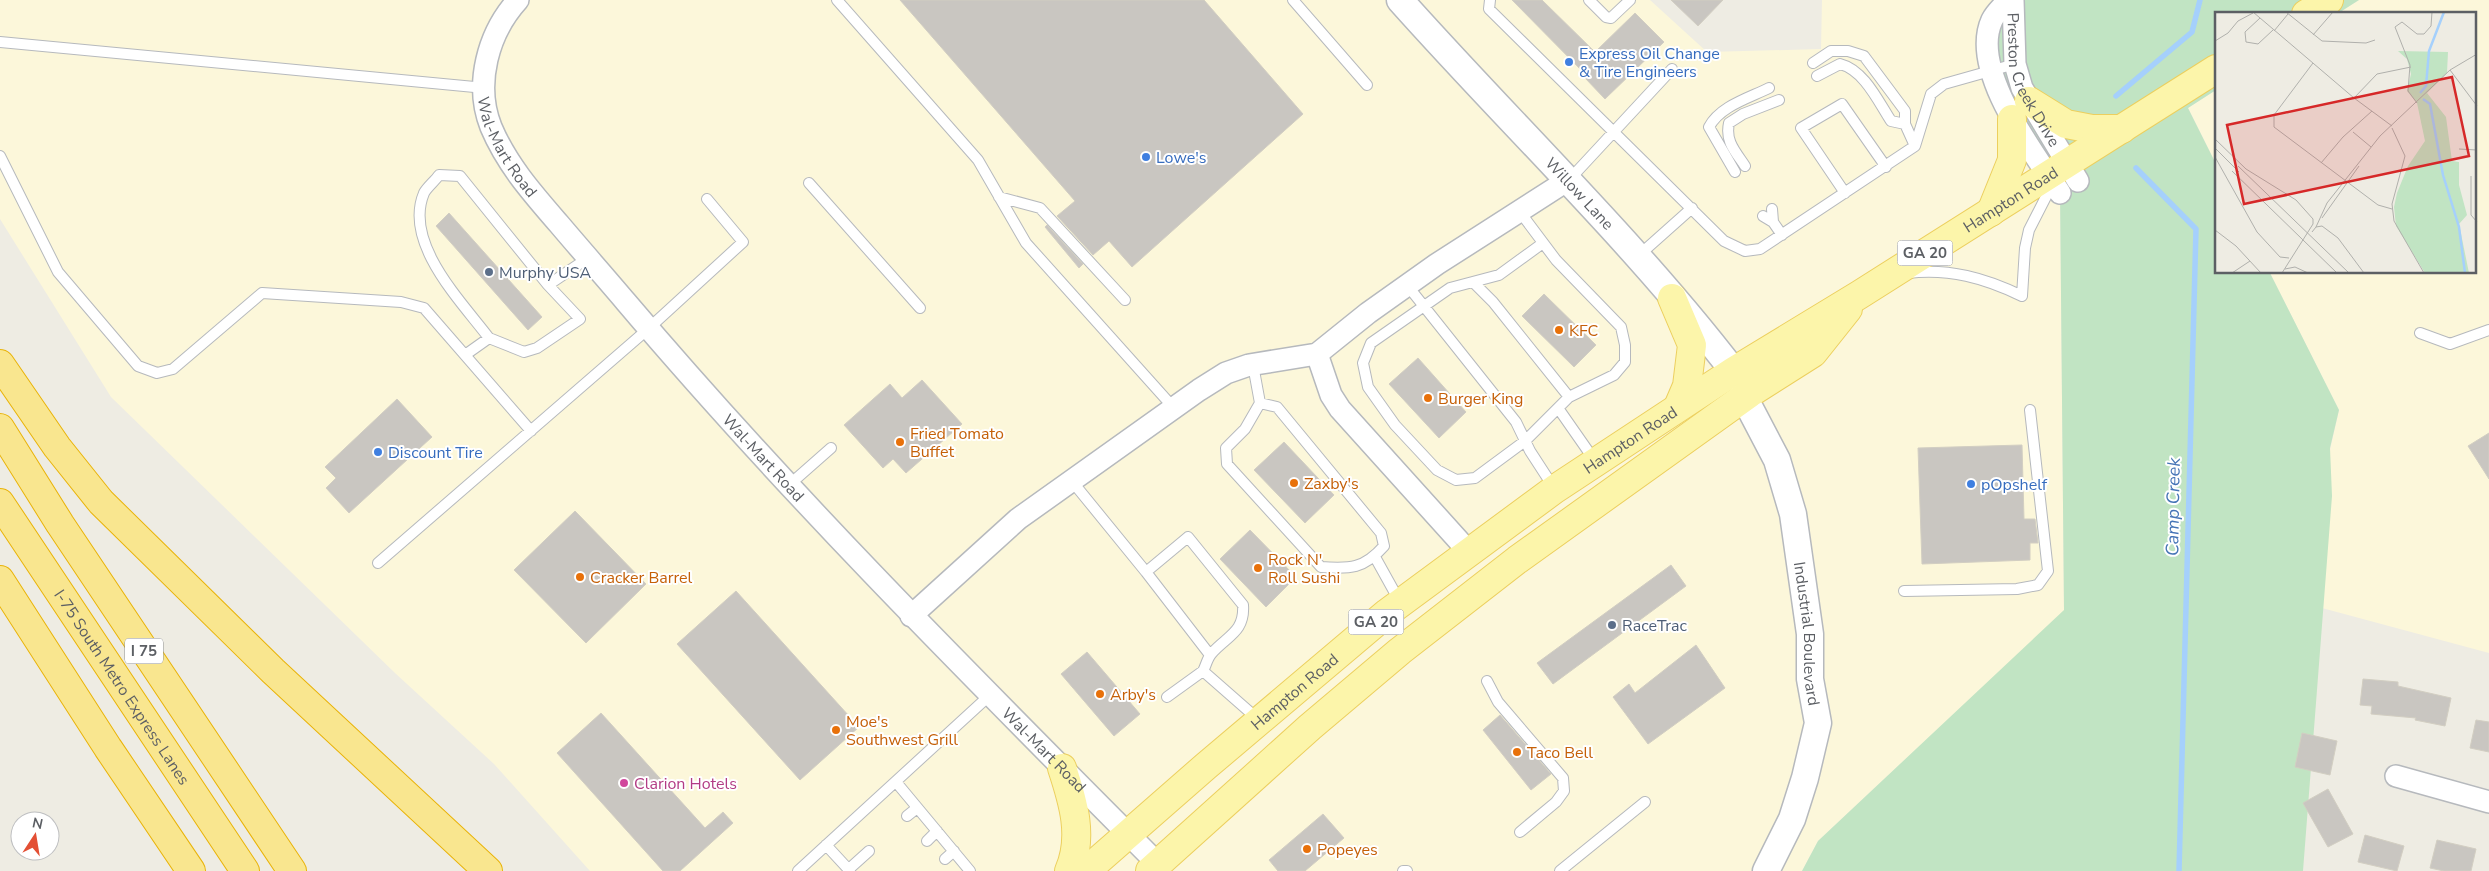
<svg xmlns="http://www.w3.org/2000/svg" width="2489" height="871" font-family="'Nunito Sans',sans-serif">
	<rect width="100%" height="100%" fill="#eeece3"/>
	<path fill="#fcf7da" d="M0 0H1650L1707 52 1821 49 1822 0H2002L2060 189 2064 611 1818 841 1802 871H590L494 764 395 673 111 397 0 219Z
		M2359 0H2489V653L2296 601 2339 410 2270 273 2475 272V14H2337Z
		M2216 90V164L2188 108Z"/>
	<path fill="#c1e4c3" d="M2002 0H2359L2337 14H2216V90L2188 108 2216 164V272L2270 273 2339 410 2330 448 2332 496 2303 871H1802L1818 841 2064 610 2060 189 1982 45Z"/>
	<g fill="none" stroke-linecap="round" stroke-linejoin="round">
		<path stroke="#a5d0fc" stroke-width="5.5" d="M2116 96 2192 32 2200 0
			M2136 168 2196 229 2179 871"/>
	</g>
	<path fill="#c9c6c1" stroke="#d2cec2" d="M900 0H1204L1303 114 1132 267 1109 241 1093 255 1057 216 1075 201Z
		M1512 0H1542L1595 52 1635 13 1664 42 1605 99 1585 78 1587 76Z
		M1671 0H1723L1698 26Z
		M449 213 542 317 528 330 436 226Z
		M1047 225 1083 264 1079 268 1045 227Z
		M1544 294 1596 345 1574 367 1522 316Z
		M1418 358 1466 412 1439 438 1389 384Z
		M922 380 962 424 906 473 893 459 883 468 844 425 890 384 902 398Z
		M397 399 432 437 349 513 326 488 336 478 325 467Z
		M2489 433V479L2468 446Z
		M1284 442 1334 495 1305 523 1254 470Z
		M2022 445 2024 519H2035L2038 543H2030V560L1922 564 1918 448Z
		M575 511 646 584 586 643 514 570Z
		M1250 530 1296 577 1266 607 1220 559Z
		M1671 565 1686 586 1553 684 1537 663Z
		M736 591 859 727 800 780 677 644Z
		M1696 645 1725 688 1648 744 1613 697 1629 684 1635 693Z
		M1087 652 1140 714 1114 736 1061 674Z
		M2363 679 2398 682V686L2451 698 2445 726 2415 720 2416 718 2371 714 2372 706 2360 705Z
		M601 713 705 828 723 812 733 823 680 871H663L557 753Z
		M1500 715 1551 774 1531 790 1483 730Z
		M2476 720 2489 722V752L2470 748Z
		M2302 733 2337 741 2330 775 2295 767Z
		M2328 789 2353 834 2328 847 2303 803Z
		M1323 814 1344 838 1305 871H1278L1269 860Z
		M2365 835 2404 846 2397 871 2358 862Z
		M2437 840 2476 849 2471 871H2444L2430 868Z"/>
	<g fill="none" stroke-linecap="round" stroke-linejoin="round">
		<defs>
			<path id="service" d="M837 0 978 160 1026 243 1173 407
				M1293 0 1367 85
				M1490 0 1489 9 1724 241 1745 251 1760 249 1915 146 1931 94 1944 84 2015 64
				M1589 0 1606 17 1611 18 1630 0
				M0 42 485 88
				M1813 63 1831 51H1848L1864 56 1905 111V124L1915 146
				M1817 76 1840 64C1864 70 1878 101 1891 121L1905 124
				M0 156 58 272 138 366 157 373 173 369 262 293 401 302 424 308 531 431
				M1745 166C1735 151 1725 141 1729 123L1743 114 1779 100
				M1735 172 1709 127C1720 106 1749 98 1769 88
				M1569 180 1672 69
				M809 183 920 308
				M1845 193 1801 128 1842 104 1886 167
				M999 197 1040 208 1125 300
				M1772 209 1773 222
				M1520 212 1556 260 1621 327 1625 345V362L1614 375 1569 397 1525 441 1475 478 1456 480 1437 470 1395 425 1368 387 1363 363 1371 343 1450 288 1499 275 1543 243
				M1763 216 1773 222 1782 235
				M1637 257 1692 208
				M1908 273C1949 268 1985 278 2022 296L2025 248 2029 230 2053 183
				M1473 282 1493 302 1569 397
				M1407 285 1516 422 1530 451 1554 488
				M2420 333 2450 344 2489 330
				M489 338C461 301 403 243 424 193 427 187 435 181 439 175L460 176 548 285
				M465 355 489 338 524 352 537 348 580 319 548 285 588 258
				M1253 365 1260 403 1245 429 1226 448 1227 464 1321 567C1350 569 1364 569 1384 546L1381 533 1277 407 1260 403
				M1558 408 1595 461
				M1071 480 1146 572
				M789 485 831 448
				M1375 557 1400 602
				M378 563 648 329 743 242 707 199
				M1904 591 2017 589 2038 585 2048 571 2030 410
				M1203 671C1206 666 1207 658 1212 653 1227 636 1245 632 1243 605L1188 537 1146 572 1210 655
				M1487 681 1498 702 1563 778 1564 791 1556 802 1520 832
				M1167 697 1203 671 1260 721
				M896 782 970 871
				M907 816 917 808
				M927 841 937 831
				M826 845 850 871
				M945 859 954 851
				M849 869 869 851
				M798 871 990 695
				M1403 871H1407
				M1560 871 1645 802"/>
			<g id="minor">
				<path id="s1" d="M518 0C488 33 474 84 491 127 507 165 533 194 559 224 581 250 604 276 626 302 793 499 976 681 1158 864"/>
				<path d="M2009 0C2003 6 1996 12 1992 20 1969 70 2034 153 2060 193"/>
				<path id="s2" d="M2013 0 2015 64 2022 88 2078 181"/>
				<path d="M1317 354 1331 395 1340 409 1469 552"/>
				<path d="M911 616 1018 519 1199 390 1226 373 1249 365 1317 354 1368 313 1437 264 1568 180"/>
				<path d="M2396 776 2489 802"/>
			</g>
			<g id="tertiary">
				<path id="s3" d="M1400 0C1515 129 1644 251 1747 389"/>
				<path id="s4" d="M1744 397 1777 460 1793 514 1810 634V679L1818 723 1805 778 1792 819 1766 871"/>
			</g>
			<g id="primary">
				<path d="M2306 14 2329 0"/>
				<path d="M2029 101 2066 124 2092 129H2122"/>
				<path d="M1991 212 2012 160V119"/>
				<path d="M1672 298 1692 345 1687 386 1678 407"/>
				<path d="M1062 768C1073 801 1084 837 1069 871"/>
				<path id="s5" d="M1086 871 1206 766 1387 613 1555 489 1734 371 1859 295 2216 69"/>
				<path d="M1150 871 1310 727 1400 651 1517 560 1750 393 1813 353 1848 309"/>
			</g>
			<g id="motorway">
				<path d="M0 364 57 447 101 502 273 671 488 871"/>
				<path d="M0 428 60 524 292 871"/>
				<path id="s6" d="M0 503 245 871"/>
				<path d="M0 580 108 748 191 871"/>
			</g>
		</defs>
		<use href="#service" stroke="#b6b9bd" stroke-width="12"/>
		<use href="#minor" stroke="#b6b9bd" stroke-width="24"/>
		<use href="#tertiary" stroke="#b6b9bd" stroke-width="29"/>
		<use href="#primary" stroke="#eccf5e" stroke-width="30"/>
		<use href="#motorway" stroke="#e9b308" stroke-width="30"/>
		<use href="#service" stroke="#fff" stroke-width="10"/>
		<use href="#minor" stroke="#fff" stroke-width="21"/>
		<use href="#tertiary" stroke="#fff" stroke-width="26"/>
		<use href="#primary" stroke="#fcf5aa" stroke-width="28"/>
		<use href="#motorway" stroke="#f9e68f" stroke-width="28"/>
	</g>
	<g fill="#3f7fe0" stroke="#fff" stroke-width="2">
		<circle cx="1569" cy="62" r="5"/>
		<circle cx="1146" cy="157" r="5"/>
		<circle cx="378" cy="452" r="5"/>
		<circle cx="1971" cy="484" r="5"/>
	</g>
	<g fill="#5c6f8a" stroke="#fff" stroke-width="2">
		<circle cx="489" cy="272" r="5"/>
		<circle cx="1612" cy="625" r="5"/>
	</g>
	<g fill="#e8710a" stroke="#fff" stroke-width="2">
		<circle cx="1559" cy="330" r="5"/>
		<circle cx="1428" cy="398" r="5"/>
		<circle cx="900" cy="442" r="5"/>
		<circle cx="1294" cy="483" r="5"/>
		<circle cx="1258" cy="568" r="5"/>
		<circle cx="580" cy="577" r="5"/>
		<circle cx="1100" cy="694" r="5"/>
		<circle cx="836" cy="730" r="5"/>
		<circle cx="1517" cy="752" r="5"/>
		<circle cx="1307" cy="849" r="5"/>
	</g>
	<circle fill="#d1479c" stroke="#fff" stroke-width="2" cx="624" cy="783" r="5"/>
	<g text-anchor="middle" stroke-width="4" stroke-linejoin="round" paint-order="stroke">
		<g fill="#fff" stroke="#8d8f92" stroke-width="1">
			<rect x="1897.5" y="240.5" width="55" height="25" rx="4"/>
			<rect x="1348.5" y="609.5" width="55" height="25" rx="4"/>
			<rect x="125" y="638.5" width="38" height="25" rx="4"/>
		</g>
		<g font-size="15" font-weight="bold" fill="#5c5f64">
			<text x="1925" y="258">GA 20</text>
			<text x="1376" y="627">GA 20</text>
			<text x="144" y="656">I 75</text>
		</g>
		<g font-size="16" fill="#366cbe" stroke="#fff" text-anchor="start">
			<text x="1579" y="59">Express Oil Change<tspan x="1579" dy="18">&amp; Tire Engineers</tspan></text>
			<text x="1156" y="163">Lowe's</text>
			<text x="388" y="458">Discount Tire</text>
			<text x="1981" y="490">pOpshelf</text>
		</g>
		<g font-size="16" fill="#5c5f64" stroke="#fff">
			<text dy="6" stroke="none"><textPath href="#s2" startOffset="84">Preston Creek Drive</textPath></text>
			<text dy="6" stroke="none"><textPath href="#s1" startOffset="161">Wal-Mart Road</textPath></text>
			<text dy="6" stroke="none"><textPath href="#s3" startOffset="264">Willow Lane</textPath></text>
			<text dy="6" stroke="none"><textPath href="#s5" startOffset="1145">Hampton Road</textPath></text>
			<text dy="6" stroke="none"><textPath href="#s5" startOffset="695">Hampton Road</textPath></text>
			<text dy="6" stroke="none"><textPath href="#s1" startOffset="566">Wal-Mart Road</textPath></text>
			<text dy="6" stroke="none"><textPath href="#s4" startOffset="248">Industrial Boulevard</textPath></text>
			<text dy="6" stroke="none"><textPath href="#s6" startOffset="221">I-75 South Metro Express Lanes</textPath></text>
			<text dy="6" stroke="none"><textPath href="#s5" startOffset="275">Hampton Road</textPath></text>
			<text dy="6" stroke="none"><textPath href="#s1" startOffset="971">Wal-Mart Road</textPath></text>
		</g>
		<g font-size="16" fill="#4e5e75" stroke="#fff" text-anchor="start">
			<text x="499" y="278">Murphy USA</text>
			<text x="1622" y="631">RaceTrac</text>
		</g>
		<g font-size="16" fill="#c56008" stroke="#fff" text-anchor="start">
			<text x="1569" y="336">KFC</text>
			<text x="1438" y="404">Burger King</text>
			<text x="910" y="439">Fried Tomato<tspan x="910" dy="18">Buffet</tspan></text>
			<text x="1304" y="489">Zaxby's</text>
			<text x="1268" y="565">Rock N'<tspan x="1268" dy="18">Roll Sushi</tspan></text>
			<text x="590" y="583">Cracker Barrel</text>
			<text x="1110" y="700">Arby's</text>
			<text x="846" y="727">Moe's<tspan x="846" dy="18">Southwest Grill</tspan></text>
			<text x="1527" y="758">Taco Bell</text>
			<text x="1317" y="855">Popeyes</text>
		</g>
		<g font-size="16" fill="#b23c85" stroke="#fff" text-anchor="start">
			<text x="634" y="789">Clarion Hotels</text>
		</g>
		<g font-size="18" font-style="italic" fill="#4574b6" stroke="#fff">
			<text transform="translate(2173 507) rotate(-89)" y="6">Camp Creek</text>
		</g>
	</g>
	<g transform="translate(2215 12)">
		<rect width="261" height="261" fill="#eeece3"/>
		<path d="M183 39 233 40 232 61 212 81 231 105 237 149 244 150V173L252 203 244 212 254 261H210L181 214 179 195 182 181 193 154 210 129 202 91 192 79 196 62 192 47Z" fill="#c1e4c3"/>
		<path fill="none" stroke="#a5d0fc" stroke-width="2.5" d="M205 81 211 74 214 39 229 0M208 87 215 92 228 163 244 215 250 261"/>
		<path fill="none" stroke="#b0b0ac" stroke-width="1" d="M38 0 139 86 177 114M71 0 107 29 151 31 160 28M45 6 30 20 31 30 43 32 58 18M59 19 73 2M98 23 118 0M0 29 13 21 23 9 38 1M98 51 59 103V115L163 193 177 197M235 58 262 94M139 86 162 62 196 55M202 91 193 79 195 53 180 15 187 10 202 22H209L216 14 217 0M177 116 190 144 177 192 179 209 209 261M138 120 156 135M0 127 31 157 81 188 98 207V212L67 261M0 136 24 160M244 137 262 138M0 145 42 220 65 245 74 246M106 151 128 125 157 99M23 154 134 261M17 159 122 261M256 164V203L262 210M107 206 144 154M101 215 112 191 165 124 235 58 262 42M0 218 21 234 46 261M97 220 101 215 107 214 123 226 149 261M70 257 80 255 93 261M17 261 35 249"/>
		<path fill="#d62828" fill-opacity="0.15" stroke="#d62828" stroke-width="2.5" d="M237 65 254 144 29 192 12 113Z"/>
		<rect width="261" height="261" fill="none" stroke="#5c5f64" stroke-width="2.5"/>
	</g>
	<g transform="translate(35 836) rotate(12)"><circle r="24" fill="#ffffff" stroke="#bebfc1"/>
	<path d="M0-4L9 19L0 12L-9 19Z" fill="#e34f34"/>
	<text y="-8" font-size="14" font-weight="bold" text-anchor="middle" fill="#5c5f64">N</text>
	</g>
</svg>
